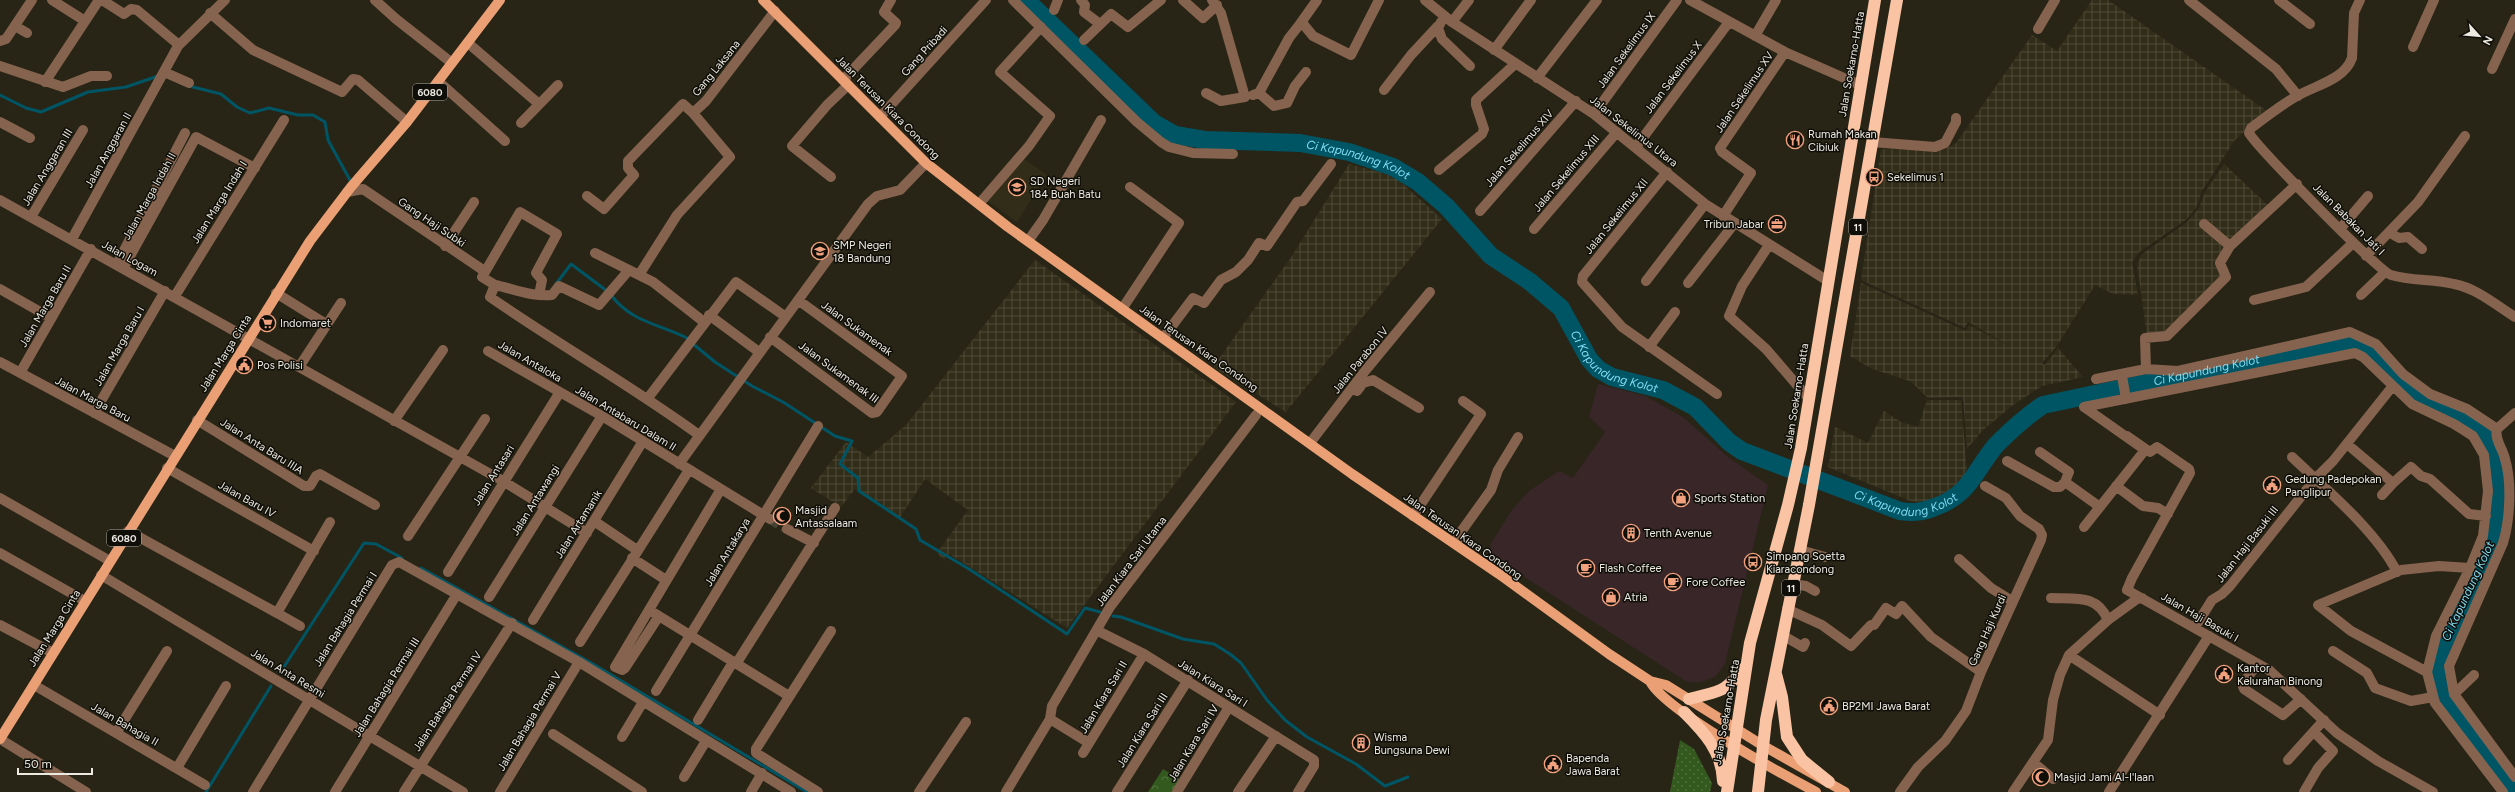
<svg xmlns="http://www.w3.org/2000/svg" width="2515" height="792" font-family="Figtree,sans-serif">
	<defs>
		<pattern id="industrial-grid" width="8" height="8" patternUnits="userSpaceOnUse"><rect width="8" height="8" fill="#322d18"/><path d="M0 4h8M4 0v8" fill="none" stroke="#504b39"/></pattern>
		<pattern id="grass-dots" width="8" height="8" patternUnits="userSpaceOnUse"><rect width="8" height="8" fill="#34591f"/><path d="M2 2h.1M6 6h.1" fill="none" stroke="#52713f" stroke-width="1.8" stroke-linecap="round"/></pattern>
		<pattern id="park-crowns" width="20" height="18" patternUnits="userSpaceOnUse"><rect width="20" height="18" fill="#34591f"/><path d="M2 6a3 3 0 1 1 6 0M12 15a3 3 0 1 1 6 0" fill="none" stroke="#52713f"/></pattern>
	</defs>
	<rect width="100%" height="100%" fill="#282516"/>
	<path fill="#392628" d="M1598 384 1645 396 1683 417 1728 457 1768 485 1725 664 1715 677 1701 682H1687L1492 556 1490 545 1512 510 1529 491 1559 471 1573 478 1605 432 1589 417Z"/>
	<path fill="url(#industrial-grid)" d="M2092 0H2108L2267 111 2234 141 2202 191 2196 208 2187 219 2138 253 2132 262 2138 295 2113 294 2095 285 2057 346 2042 363 2045 365 2058 348 2083 377 2042 386 2013 405 1982 431 1967 449 1963 397 1928 398 1910 381 1872 369 1850 356 1861 283 1966 331 1969 325 2013 348 1968 322 1965 328 1861 280 1881 149 1944 150 1956 143 2032 35 2057 51Z
		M1349 164 1394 176 1442 219 1286 412 1213 367 1292 256Z
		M2224 164 2273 210 2217 263 2227 272 2165 334 2147 335 2137 265 2142 254 2187 222 2199 208 2205 192Z
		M1035 260 1236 402 1067 628 949 554 944 560 937 553 968 510 925 479 899 519 855 489 841 507 811 488 846 442 868 457 906 425Z
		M1927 400H1961L1967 473 1964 481 1957 488 1925 502H1913L1828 467 1835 427 1868 443 1884 411 1901 422 1918 427Z"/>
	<path fill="#322d18" d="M1021 157 1047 175 1017 222 986 200Z"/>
	<path fill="url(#grass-dots)" d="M1680 740 1694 749 1712 783 1710 792H1670Z"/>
	<path fill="url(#park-crowns)" d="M1163 769 1181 780 1173 792H1148Z"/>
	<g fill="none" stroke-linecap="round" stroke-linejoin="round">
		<path stroke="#005565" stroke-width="3" d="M189 86 221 94 237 107 250 113 269 108 298 115H313L325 122 328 140 351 182
			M0 95 26 108 41 112 88 92 126 87 158 76
			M556 284 571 264 607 291
			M611 295C631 322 659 324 687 338
			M692 343 715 362 752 386 783 402 835 436 852 441 840 464 858 478 859 491 916 529 920 540 969 569 1067 634 1085 608 1100 612
			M421 568 593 664 807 792
			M1113 616 1121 617 1183 639 1214 644 1230 654 1241 663 1267 700 1285 720 1307 737 1356 764 1385 786 1408 777
			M280 673 364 543 376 544 402 558
			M206 792 271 686"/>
		<path stroke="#005565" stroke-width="18" id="s1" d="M1026 0 1154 123 1175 135 1205 140 1300 143 1349 152 1393 167 1418 182 1446 206 1491 256 1529 281 1561 308 1589 359 1598 369 1612 377 1663 390 1695 407 1729 442 1742 451 1900 511C1914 513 1922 512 1935 507 1970 495 1975 470 1996 445 2011 430 2025 417 2043 405L2316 347 2353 342 2368 347 2400 382 2414 393 2473 420 2487 433 2498 487V515L2492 541 2441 649 2436 673 2441 695 2515 791"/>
		<path stroke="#454234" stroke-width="10" stroke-dasharray="10 5" stroke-linecap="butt" d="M770 519 787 529"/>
		<path stroke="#86634e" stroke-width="10" d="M52 0 85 21
			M102 0 124 14 131 9 137 10 179 45
			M375 0 396 19 452 63
			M1013 0 1137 122 1161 142 1169 147 1193 153 1233 154
			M1081 0 1085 5 1084 12 1100 24
			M1183 0 1203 18 1217 5
			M1425 0 1452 22 1594 114 1705 204 1828 281
			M1690 0 1785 52 1860 85
			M2189 0 2276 69 2298 96
			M2279 0 2310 24
			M2360 0 2354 13 2352 58C2344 80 2316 85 2297 96 2281 105 2266 117 2251 128L2249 133C2258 148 2379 272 2391 275 2411 281 2433 279 2454 284 2476 288 2496 305 2515 317
			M1054 10 1058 0
			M210 13 253 50 342 92 353 79 358 80 407 122
			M1441 22 1438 28 1442 39 1470 66
			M1452 22 1469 0
			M1300 24 1317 0
			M15 26 27 33
			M2038 29 2055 0
			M1755 36 1776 0
			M1084 40 1111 14 1128 27 1161 0
			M0 41 6 39 32 0
			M468 43 539 104
			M2413 47 2434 0
			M1494 50 1531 0
			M0 66 63 87 91 76H107
			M2492 69 2515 19
			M164 72 189 83
			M1537 78 1597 0
			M843 80 895 25 896 23 884 12 891 0
			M438 81 505 141
			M45 82 99 0
			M1384 90 1411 55 1438 26
			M1206 93 1221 101 1245 97 1221 13 1212 0
			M1259 93 1289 38 1300 24 1304 25 1313 36 1351 55 1379 0
			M1253 95 1259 93 1274 106 1287 103 1295 86 1306 72
			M1594 114 1677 0
			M880 117 986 0
			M0 122 30 138
			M521 123 558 85
			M1872 142 1935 147 1945 143 1956 122V118
			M1636 147 1729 22
			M1439 170 1482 134 1484 129 1476 105V100L1515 64
			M1667 172 1583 276 1582 282 1622 327 1717 394
			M831 177 792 146 828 104 848 85
			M347 192 363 189 480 268 485 272 482 277 495 285
			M587 196 604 209 634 175 628 168V161L683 104 693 113 706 101 775 11
			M0 200 503 481 587 533
			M979 204 1029 146 1050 116 1000 72 1041 27
			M1480 211 1576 101
			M1723 216 1751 173 1722 152 1720 148 1785 52
			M31 217 83 130
			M2204 224 2230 246 2297 184
			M1534 229 1617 132
			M2340 229 2368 196
			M2390 233 2399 238 2408 237 2422 249
			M72 239 178 46 225 0
			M1028 241 1043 220 1101 120
			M1769 245 1742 286 1729 316 1766 349 1809 399
			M445 246 474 202
			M595 253 653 282 704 322
			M2366 256 2418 202 2465 136
			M117 264 185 133
			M124 267 196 137 255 168
			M629 270 599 305 559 286 552 295C532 297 514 289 495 285L490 297C559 345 632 386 699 435
			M485 272 520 212 557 234 536 273 542 280 539 295
			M639 275 677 215 730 157 693 113
			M1646 281 1705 204
			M1688 283 1734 224
			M0 289 51 318
			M276 293 326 324
			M2361 295 2385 272
			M175 296 284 120
			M2254 300 2306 287 2353 243
			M1122 309 1179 223 1130 187
			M709 315 759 352
			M770 337 872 413 877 412 902 376 798 300
			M1163 338 1193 298 1204 303 1221 280 1236 272 1248 260 1259 243 1267 246 1297 202 1303 201 1331 164
			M1649 347 1675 312
			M488 351 602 416 770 519
			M0 362 175 456
			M299 367 341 303
			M2146 369 2145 338 2167 336 2226 277 2220 263 2230 246
			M20 373 91 249
			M2122 376 2126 399
			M2096 379 2146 369 2178 371 2350 332 2376 344 2403 374 2430 394 2467 409 2497 429
			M1357 391 1363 383 1373 380 1419 408
			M648 398 736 282 786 317
			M2084 407 2355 353 2363 357 2412 404 2454 424 2473 436 2484 455 2488 491 2483 536 2470 568 2436 636 2427 672 2435 703 2503 792
			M94 413 165 291
			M197 420 304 486H310L316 476 320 474 375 505
			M394 421 443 350
			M2497 429C2494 439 2503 449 2505 459 2512 482 2510 520 2503 543L2449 666 2454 694 2515 777
			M2497 429 2515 413
			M2127 436 2150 452 2157 447 2189 469 2190 473 2132 578 2127 590 2269 670 2337 733 2378 761 2433 792
			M1310 443 1365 371 1430 292
			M2347 444 2393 483 2411 467 2421 476 2430 479 2469 514 2486 516
			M2040 452 2069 472 2065 482 2100 507
			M2292 457C2326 489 2376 531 2397 572
			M2007 461 2054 487H2060L2065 482
			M679 464 868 204 877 196 900 190 926 163
			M167 468 314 551
			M2116 486 2143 506 2158 508 2168 514
			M2382 495 2393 483
			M0 498 110 561
			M1413 516 1481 414 1463 401
			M594 521 637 550
			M2084 527 2145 450 2084 407
			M787 529 814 543
			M128 531 277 613 330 522
			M408 536 485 419
			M1457 545 1458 536 1491 490 1498 470 1518 437
			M1800 550 1825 557
			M0 553 85 601
			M632 558 666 580
			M1959 559 1991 588 2012 601
			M448 572 560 392
			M101 575 463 792
			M1792 584 1806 586 1815 591
			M489 597 602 416
			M2051 598C2076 599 2097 594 2108 620
			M1787 609 1822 625 1851 646 1871 625H1874L1886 608 1896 614 1902 606 1931 637 1981 672
			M277 613 300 626
			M654 613 789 696
			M659 616 625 668 622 670 615 667 721 489
			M533 620 643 441
			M0 625 53 653
			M2195 627 2212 600 2222 594 2230 586 2315 479 2333 461 2392 387
			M1098 631 1144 654 1314 760V766L1298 792
			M1782 635 1803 647 1805 643
			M580 642 689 470
			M2333 651 2367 673 2375 688 2411 701 2433 697
			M2069 655 2160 715
			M736 664 835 508
			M2258 664 2242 684 2244 689 2283 715 2301 699
			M2427 672 2351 631 2318 605 2401 570 2439 566 2470 568
			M34 685 205 785
			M656 691 818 426
			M2454 694 2474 675
			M1050 719 1089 743
			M698 720 733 662
			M116 733 167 651
			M553 734 642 792
			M622 737 643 702
			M0 739 86 792
			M1083 753 1144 654
			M2288 760 2324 720
			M2034 763 2053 779
			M177 768 226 686
			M684 777 706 741
			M253 792 392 565 399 562 579 662 791 792
			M335 792 457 594
			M404 792 512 623
			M500 792 579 662
			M751 792 762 773
			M818 792 756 753V749L831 631
			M919 792 966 722
			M1006 792 1050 719 1052 706 1110 607 1256 415
			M1117 792 1188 680
			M1177 792 1229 707
			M1238 792 1276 736
			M1900 792 1918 767 1945 741 1966 711 1981 672 2041 540 2042 535 2039 529 2020 516 2006 498 1985 486
			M2013 792 2048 740 2053 700 2060 675 2069 655 2108 620 2137 599 2142 598
			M2109 792 2209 636
			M2304 792 2318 768 2333 751 2314 732"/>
		<path stroke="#eaa074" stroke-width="10" d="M763 0 926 163 1008 227 1352 474 1499 574 1609 654 1650 681 1666 685 1762 745 1845 792
			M1650 681C1664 710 1782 774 1816 792
			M0 739 310 241 351 187 407 122 500 0"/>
		<path stroke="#f9c3a4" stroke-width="12" d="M1776 674 1782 697 1787 737 1802 760 1829 782
			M1689 699C1722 690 1723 694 1746 666
			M1684 712C1704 732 1722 751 1723 781
			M1727 792 1750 643 1788 505 1801 448 1875 0
			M1758 792 1766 720 1809 505 1897 0"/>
	</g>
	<defs>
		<symbol id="restaurant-ring" viewBox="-11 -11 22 22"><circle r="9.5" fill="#0f0e08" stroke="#f1a17d" stroke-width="1.5"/><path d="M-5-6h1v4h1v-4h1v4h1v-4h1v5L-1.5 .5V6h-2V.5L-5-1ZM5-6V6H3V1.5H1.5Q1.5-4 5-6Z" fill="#f1a17d"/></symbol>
		<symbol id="bus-ring" viewBox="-11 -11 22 22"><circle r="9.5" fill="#0f0e08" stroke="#f1a17d" stroke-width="1.5"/><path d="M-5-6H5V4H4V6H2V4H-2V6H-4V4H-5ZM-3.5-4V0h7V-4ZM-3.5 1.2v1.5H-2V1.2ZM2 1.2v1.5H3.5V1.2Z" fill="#f1a17d"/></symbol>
		<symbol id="school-ring" viewBox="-11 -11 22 22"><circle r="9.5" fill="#0f0e08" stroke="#f1a17d" stroke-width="1.5"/><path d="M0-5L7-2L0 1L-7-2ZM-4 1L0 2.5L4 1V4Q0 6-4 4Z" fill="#f1a17d"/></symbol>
		<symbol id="office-ring" viewBox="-11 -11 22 22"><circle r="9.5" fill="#0f0e08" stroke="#f1a17d" stroke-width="1.5"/><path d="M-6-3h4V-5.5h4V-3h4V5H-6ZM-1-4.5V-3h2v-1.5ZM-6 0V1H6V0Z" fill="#f1a17d"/></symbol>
		<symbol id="supermarket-ring" viewBox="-11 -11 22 22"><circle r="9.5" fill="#0f0e08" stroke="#f1a17d" stroke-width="1.5"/><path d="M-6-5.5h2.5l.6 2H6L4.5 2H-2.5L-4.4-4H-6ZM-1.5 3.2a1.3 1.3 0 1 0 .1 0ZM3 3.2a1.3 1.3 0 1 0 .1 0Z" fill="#f1a17d"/></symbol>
		<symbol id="civic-ring" viewBox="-11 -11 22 22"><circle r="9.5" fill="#0f0e08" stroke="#f1a17d" stroke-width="1.5"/><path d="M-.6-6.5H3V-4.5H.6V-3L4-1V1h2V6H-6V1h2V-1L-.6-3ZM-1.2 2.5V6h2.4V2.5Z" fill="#f1a17d"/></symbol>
		<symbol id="shop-ring" viewBox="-11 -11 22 22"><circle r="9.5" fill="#0f0e08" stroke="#f1a17d" stroke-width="1.5"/><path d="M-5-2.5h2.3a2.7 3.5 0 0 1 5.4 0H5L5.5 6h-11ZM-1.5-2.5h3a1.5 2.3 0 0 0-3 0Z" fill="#f1a17d"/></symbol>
		<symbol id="mosque-ring" viewBox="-11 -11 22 22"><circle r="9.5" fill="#0f0e08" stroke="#f1a17d" stroke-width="1.5"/><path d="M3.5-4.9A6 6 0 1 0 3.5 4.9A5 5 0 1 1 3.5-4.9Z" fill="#f1a17d"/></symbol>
		<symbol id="building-ring" viewBox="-11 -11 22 22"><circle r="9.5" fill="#0f0e08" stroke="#f1a17d" stroke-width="1.5"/><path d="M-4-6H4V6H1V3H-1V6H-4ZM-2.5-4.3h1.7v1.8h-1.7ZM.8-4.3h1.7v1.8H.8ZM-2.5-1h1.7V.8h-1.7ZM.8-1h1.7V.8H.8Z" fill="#f1a17d"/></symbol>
		<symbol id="cafe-ring" viewBox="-11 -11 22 22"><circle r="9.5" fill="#0f0e08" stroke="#f1a17d" stroke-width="1.5"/><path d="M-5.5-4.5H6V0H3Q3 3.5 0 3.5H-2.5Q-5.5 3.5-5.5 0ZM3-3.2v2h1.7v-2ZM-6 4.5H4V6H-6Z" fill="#f1a17d"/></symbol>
	</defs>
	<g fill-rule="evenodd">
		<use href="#restaurant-ring" x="1785" y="130" width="20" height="20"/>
		<use href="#bus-ring" x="1864" y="167" width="20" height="20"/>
		<use href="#school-ring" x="1007" y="177" width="20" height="20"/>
		<use href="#office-ring" x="1767" y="214" width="20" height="20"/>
		<use href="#school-ring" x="810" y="241" width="20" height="20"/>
		<use href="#supermarket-ring" x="257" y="313" width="20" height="20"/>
		<use href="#civic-ring" x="234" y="355" width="20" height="20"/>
		<use href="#civic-ring" x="2262" y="475" width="20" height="20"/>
		<use href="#shop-ring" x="1671" y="488" width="20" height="20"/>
		<use href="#mosque-ring" x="772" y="506" width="20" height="20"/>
		<use href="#building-ring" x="1621" y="523" width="20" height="20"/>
		<use href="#bus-ring" x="1743" y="552" width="20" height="20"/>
		<use href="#cafe-ring" x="1576" y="558" width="20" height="20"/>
		<use href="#cafe-ring" x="1663" y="572" width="20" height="20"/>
		<use href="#shop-ring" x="1601" y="587" width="20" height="20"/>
		<use href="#civic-ring" x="2214" y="664" width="20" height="20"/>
		<use href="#civic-ring" x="1819" y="696" width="20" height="20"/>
		<use href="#building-ring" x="1351" y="733" width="20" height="20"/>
		<use href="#civic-ring" x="1543" y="754" width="20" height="20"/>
		<use href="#mosque-ring" x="2031" y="767" width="20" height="20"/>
	</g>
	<g text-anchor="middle" stroke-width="3" stroke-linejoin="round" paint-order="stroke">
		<g fill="#0f0e08" stroke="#a9a79f" stroke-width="1">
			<rect x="413" y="84" width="34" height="16" rx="3"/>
			<rect x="1849" y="219" width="18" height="16" rx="3"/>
			<rect x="107" y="530" width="34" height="16" rx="3"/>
			<rect x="1782" y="580" width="18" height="16" rx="3"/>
		</g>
		<g font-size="10" font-weight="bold" fill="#ebe9e0">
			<text x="430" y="96">6080</text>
			<text x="1858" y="231">11</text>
			<text x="124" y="542">6080</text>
			<text x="1791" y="592">11</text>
		</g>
		<g font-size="11" fill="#ebe9e0" stroke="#0f0e08">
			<text transform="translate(1626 50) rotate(-54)" y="4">Jalan Sekelimus IX</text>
			<text transform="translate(924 51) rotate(-48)" y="4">Gang Pribadi</text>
			<text transform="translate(1851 64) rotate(-80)" y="4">Jalan Soekarno-Hatta</text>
			<text transform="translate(716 68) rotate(-51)" y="4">Gang Laksana</text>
			<text transform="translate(1673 77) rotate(-53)" y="4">Jalan Sekelimus X</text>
			<text transform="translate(1744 92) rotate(-56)" y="4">Jalan Sekelimus XV</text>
			<text transform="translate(888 107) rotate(45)" y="4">Jalan Terusan Kiara Condong</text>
			<text transform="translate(1634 131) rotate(38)" y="4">Jalan Sekelimus Utara</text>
			<text transform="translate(1519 148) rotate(-49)" y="4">Jalan Sekelimus XIV</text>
			<text transform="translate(108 150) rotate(-61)" y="4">Jalan Anggaran II</text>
			<text transform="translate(47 167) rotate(-59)" y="4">Jalan Anggaran III</text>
			<text transform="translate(1566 173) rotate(-50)" y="4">Jalan Sekelimus XIII</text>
			<text transform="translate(149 196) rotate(-61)" y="4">Jalan Marga Indah II</text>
			<text transform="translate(219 202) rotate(-58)" y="4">Jalan Marga Indah I</text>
			<text transform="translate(1616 216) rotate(-51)" y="4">Jalan Sekelimus XII</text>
			<text transform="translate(2349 219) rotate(45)" y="4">Jalan Babakan Jati I</text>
			<text transform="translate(432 222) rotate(34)" y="4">Gang Haji Subki</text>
			<text transform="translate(130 258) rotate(29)" y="4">Jalan Logam</text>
			<text transform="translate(45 306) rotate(-60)" y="4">Jalan Marga Baru II</text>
			<text transform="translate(857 328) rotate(36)" y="4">Jalan Sukamenak</text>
			<text transform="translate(119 346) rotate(-60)" y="4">Jalan Marga Baru I</text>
			<text transform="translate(1199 348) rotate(35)" y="4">Jalan Terusan Kiara Condong</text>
			<text transform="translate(225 353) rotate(-58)" y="4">Jalan Marga Cinta</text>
			<text transform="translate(1360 360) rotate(-51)" y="4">Jalan Parabon IV</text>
			<text transform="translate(530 361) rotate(30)" y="4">Jalan Antaloka</text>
			<text transform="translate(839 372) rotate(36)" y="4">Jalan Sukamenak III</text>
			<text transform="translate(1796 396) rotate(-81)" y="4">Jalan Soekarno-Hatta</text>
			<text transform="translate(93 399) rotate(28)" y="4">Jalan Marga Baru</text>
			<text transform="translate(626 418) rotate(31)" y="4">Jalan Antabaru Dalam II</text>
			<text transform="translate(262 446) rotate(32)" y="4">Jalan Anta Baru IIIA</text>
			<text transform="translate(493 475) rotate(-58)" y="4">Jalan Antasari</text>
			<text transform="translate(247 499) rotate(29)" y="4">Jalan Baru IV</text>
			<text transform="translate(535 500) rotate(-58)" y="4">Jalan Antawangi</text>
			<text transform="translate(578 524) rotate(-58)" y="4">Jalan Artamanik</text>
			<text transform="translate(1463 536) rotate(35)" y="4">Jalan Terusan Kiara Condong</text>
			<text transform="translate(2247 544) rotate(-52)" y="4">Jalan Haji Basuki III</text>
			<text transform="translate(727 552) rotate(-59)" y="4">Jalan Antakarya</text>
			<text transform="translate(1131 561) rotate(-53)" y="4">Jalan Kiara Sari Utama</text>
			<text transform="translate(2200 617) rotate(30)" y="4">Jalan Haji Basuki I</text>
			<text transform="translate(345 619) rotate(-58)" y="4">Jalan Bahagia Permai I</text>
			<text transform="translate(54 628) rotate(-58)" y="4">Jalan Marga Cinta</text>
			<text transform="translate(1987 630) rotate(-66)" y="4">Gang Haji Kurdi</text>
			<text transform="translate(288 673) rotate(31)" y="4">Jalan Anta Resmi</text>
			<text transform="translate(1213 683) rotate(32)" y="4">Jalan Kiara Sari I</text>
			<text transform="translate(386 687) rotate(-58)" y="4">Jalan Bahagia Permai III</text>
			<text transform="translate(1103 697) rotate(-59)" y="4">Jalan Kiara Sari II</text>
			<text transform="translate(447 701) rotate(-57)" y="4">Jalan Bahagia Permai IV</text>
			<text transform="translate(1726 712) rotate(-80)" y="4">Jalan Soekarno-Hatta</text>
			<text transform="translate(529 721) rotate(-59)" y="4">Jalan Bahagia Permai V</text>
			<text transform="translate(125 724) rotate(30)" y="4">Jalan Bahagia II</text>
			<text transform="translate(1142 730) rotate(-58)" y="4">Jalan Kiara Sari III</text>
			<text transform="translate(1193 743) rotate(-59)" y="4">Jalan Kiara Sari IV</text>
		</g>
		<g font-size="11" fill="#ebe9e0" stroke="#0f0e08" text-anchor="start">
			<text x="1808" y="138">Rumah Makan<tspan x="1808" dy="13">Cibiuk</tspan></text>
			<text x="1887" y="181">Sekelimus 1</text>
			<text x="1030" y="185">SD Negeri<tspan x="1030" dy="13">184 Buah Batu</tspan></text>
			<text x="1764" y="228" text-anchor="end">Tribun Jabar</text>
			<text x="833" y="249">SMP Negeri<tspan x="833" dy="13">18 Bandung</tspan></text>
			<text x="280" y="327">Indomaret</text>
			<text x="257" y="369">Pos Polisi</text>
			<text x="2285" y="483">Gedung Padepokan<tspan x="2285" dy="13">Panglipur</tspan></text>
			<text x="1694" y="502">Sports Station</text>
			<text x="795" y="514">Masjid<tspan x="795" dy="13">Antassalaam</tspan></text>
			<text x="1644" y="537">Tenth Avenue</text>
			<text x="1766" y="560">Simpang Soetta<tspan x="1766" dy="13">Kiaracondong</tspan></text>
			<text x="1599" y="572">Flash Coffee</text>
			<text x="1686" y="586">Fore Coffee</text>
			<text x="1624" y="601">Atria</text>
			<text x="2237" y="672">Kantor<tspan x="2237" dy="13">Kelurahan Binong</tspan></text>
			<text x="1842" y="710">BP2MI Jawa Barat</text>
			<text x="1374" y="741">Wisma<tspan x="1374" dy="13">Bungsuna Dewi</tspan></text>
			<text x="1566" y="762">Bapenda<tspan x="1566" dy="13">Jawa Barat</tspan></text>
			<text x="2054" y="781">Masjid Jami Al-I'laan</text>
		</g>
		<g font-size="12" font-style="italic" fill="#82ddf4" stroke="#0f0e08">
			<text dy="4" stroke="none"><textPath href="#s1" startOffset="388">Ci Kapundung Kolot</textPath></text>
			<text dy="4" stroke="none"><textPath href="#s1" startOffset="725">Ci Kapundung Kolot</textPath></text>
			<text dy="4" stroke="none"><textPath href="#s1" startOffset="1408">Ci Kapundung Kolot</textPath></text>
			<text dy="4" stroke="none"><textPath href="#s1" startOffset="1060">Ci Kapundung Kolot</textPath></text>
			<text transform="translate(2468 591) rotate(-65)" y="4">Ci Kapundung Kolot</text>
		</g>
	</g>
	<g transform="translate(2479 36) rotate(117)" stroke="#0f0e08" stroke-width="3" paint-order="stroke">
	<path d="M0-3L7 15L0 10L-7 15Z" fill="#ebe9e0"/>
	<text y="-6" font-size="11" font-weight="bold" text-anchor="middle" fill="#ebe9e0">N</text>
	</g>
	<path d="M18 768v6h74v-6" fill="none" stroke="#ebe9e0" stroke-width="2"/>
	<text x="24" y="768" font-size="12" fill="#ebe9e0" stroke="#0f0e08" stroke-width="3" paint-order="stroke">50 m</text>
</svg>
